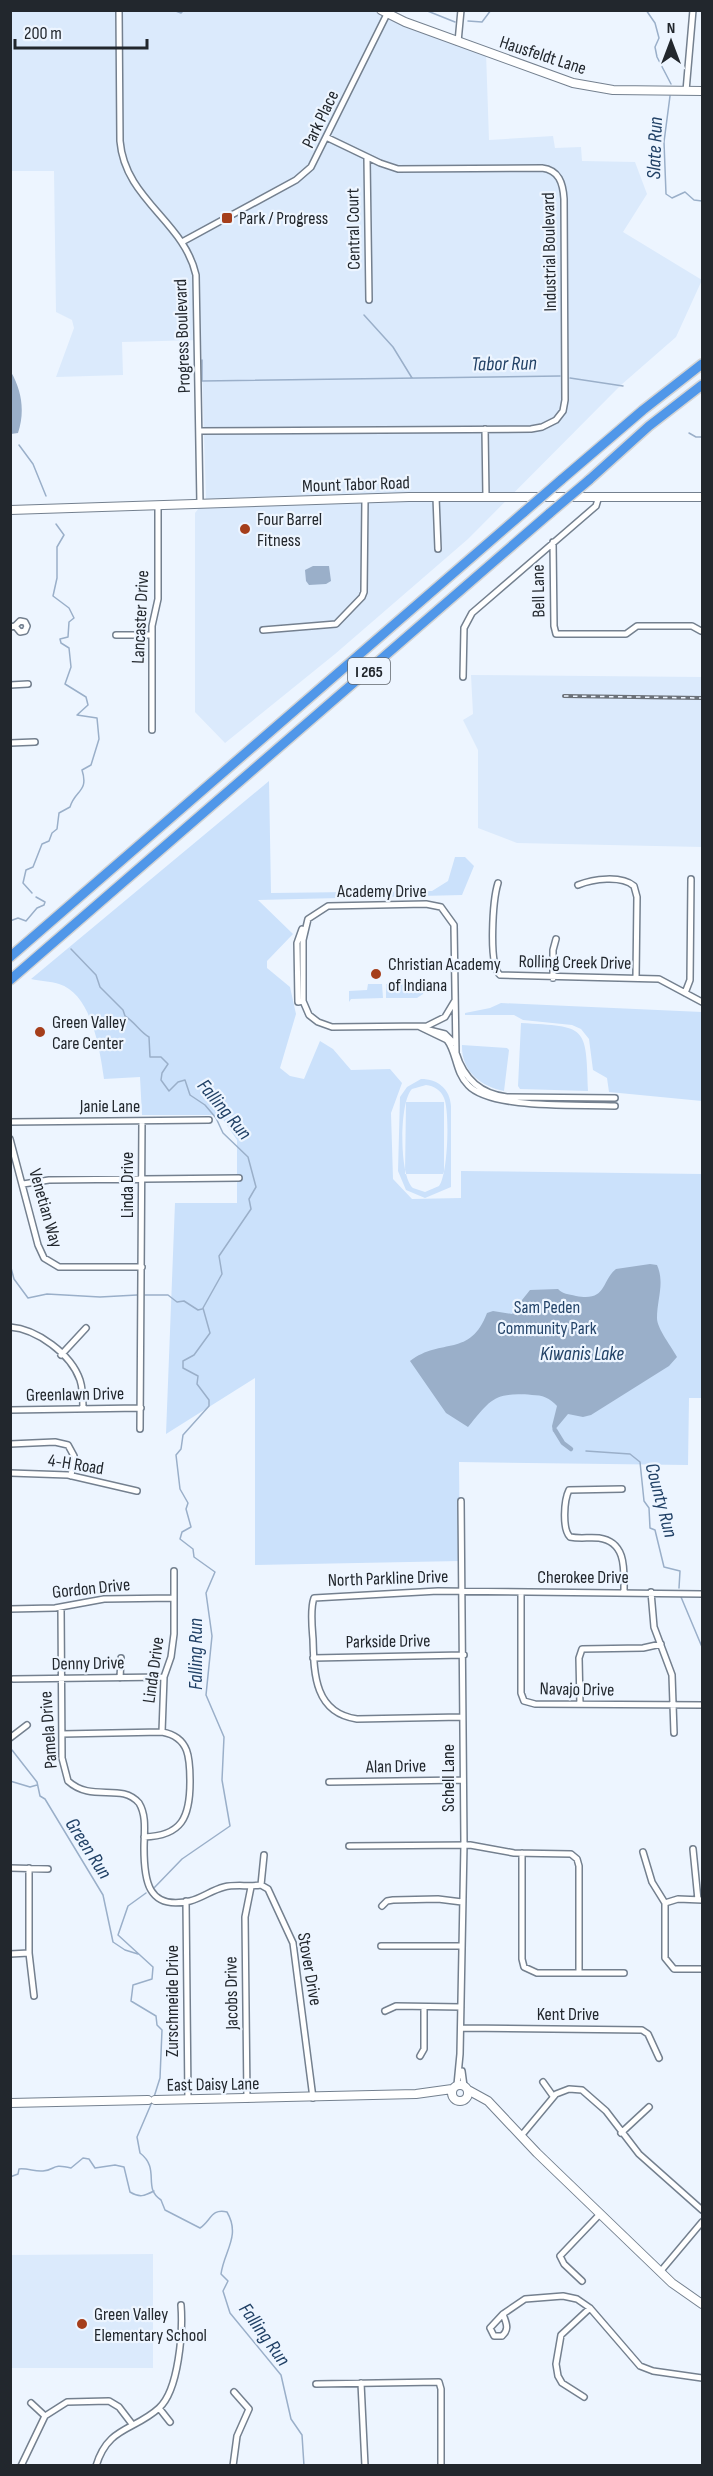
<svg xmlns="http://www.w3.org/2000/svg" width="713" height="2476" font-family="'Sofia Sans Condensed',sans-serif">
	<rect width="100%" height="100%" fill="#edf5ff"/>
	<path fill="#dbeafc" d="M10 11H381L486 52 489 140 553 136 555 148 581 147 582 161 635 162 647 194 623 232 702 280 676 337 621 385 468 539 335 654 225 743 195 712V513L206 499 201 340 122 342 123 375 56 377 74 328 72 320 56 312 54 171H11Z
		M471 675 702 677V847L517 843 478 828V750L463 720 473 714Z
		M153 2254V2368H11L10 2255Z"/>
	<path fill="#cbe1fb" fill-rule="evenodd" d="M269 781 271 893 432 891 448 881 455 857H465L474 866 462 895 258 900 293 934 267 961V968L290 987 296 1014 280 1068 290 1076 304 1079 320 1041 333 1049 351 1070 390 1069 402 1083 391 1113 393 1179 412 1199 461 1198V1171L702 1174V1398H689L688 1465 459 1462 460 1561 255 1565V1378L166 1434 175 1203H237V1140L220 1115H142L140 1077 104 1079C100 1051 92 994 59 984 50 981 40 981 31 979Z
		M368 984H382L383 998 351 999 349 1002V991L367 990Z
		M386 984H423V994L417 998H386Z
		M501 1003 702 1012V1101L609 1092 607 1078 593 1070 589 1039 581 1029 572 1025 523 1020 514 1015H465V1013L490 1008Z
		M521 1023C587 1027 586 1025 588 1091L520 1089 518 1086Z
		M462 1045 507 1048 509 1050 504 1091C481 1087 461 1071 462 1045Z
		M421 1079C438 1079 450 1089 451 1106V1187L425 1198 406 1190 398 1171 400 1097 407 1087ZM426 1085C434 1086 441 1090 444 1098 450 1111 448 1175 439 1186L425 1192 413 1188C399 1176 399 1102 412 1089Z
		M406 1102H444V1174H405Z"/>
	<path fill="#9aafc9" d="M11 372C22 391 25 412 18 433L11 434Z
		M313 566H329L331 581 326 584 309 585 306 581 305 570Z
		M650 1264 657 1265C665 1283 657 1299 657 1318 657 1329 672 1347 677 1357L669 1366 591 1415 583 1417 568 1414 553 1432 552 1426 557 1406C550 1398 542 1395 532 1395 494 1392 491 1399 468 1427L446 1413 410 1361C442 1337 470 1358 487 1313L493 1311 512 1314 517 1310 518 1305 530 1290 558 1289C563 1294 568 1294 576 1296 607 1302 601 1281 616 1269Z"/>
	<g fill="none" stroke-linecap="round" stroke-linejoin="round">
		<path stroke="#9aafc9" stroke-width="1.5" d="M173 10 181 13 184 10
			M425 10 455 22
			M646 10 655 23 659 38 655 47 657 57 671 84
			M468 21 482 22 491 10
			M670 96 664 142 666 194 672 198 685 192 694 200 702 201
			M364 315 393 347 412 378
			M202 360V381L560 376
			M570 378 623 386
			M689 433 696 437H702
			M19 445 33 464 46 496
			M32 893 23 883 26 870 33 867 42 844 49 841 52 833 57 829 59 813 70 807C75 790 89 792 82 770L91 765 99 739 97 718 77 715 88 705 86 697 65 684 71 667 69 648 61 643 60 639 68 637 69 622 74 618 69 608 53 596 57 578V547L64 535 56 524
			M10 921 18 918 26 921 37 908 44 905 45 902 36 897
			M71 949 96 975 100 987 123 1010 125 1016C136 1023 139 1031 149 1037L150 1057H161L168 1064 162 1073 161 1080 169 1091 178 1082 185 1080 190 1095 205 1105 216 1118 223 1133 248 1157 256 1187 249 1199 251 1209 219 1256 222 1274 203 1308 210 1333 194 1355 183 1361V1368L198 1376 197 1384 209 1400V1406L183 1435 181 1449 176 1455 180 1489 188 1503 186 1509 191 1527 182 1532 180 1539 193 1549 194 1557 215 1572 206 1593 212 1636 206 1695 224 1737 222 1780 230 1826 182 1859 153 1889
			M10 1264 14 1279 28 1298 47 1294 100 1297 137 1295
			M145 1295H168L177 1302 184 1301 198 1310 202 1309
			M586 1451 630 1454 640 1462 644 1501 649 1508 650 1528 655 1530 664 1567 680 1571 679 1588
			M681 1597 702 1647
			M12 1750 37 1782 40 1796 45 1799 103 1895 113 1942 125 1950 138 1954
			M10 1781 30 1787 37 1785
			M146 1893 128 1906 118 1935 153 1967 152 1979 133 1985 131 2001 156 2016 157 2025 162 2030 160 2078 154 2097
			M152 2102 137 2137 140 2153C161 2169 142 2188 161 2200L165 2210 200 2228C211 2221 211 2208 227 2212 241 2236 224 2251 221 2274L228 2281 223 2291 230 2313 281 2375 291 2419 302 2435 304 2466
			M10 2177 18 2174 19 2169C28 2168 35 2172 43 2171 56 2170 51 2163 71 2168L83 2158 89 2159 95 2168 115 2165 124 2167 130 2192C140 2198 144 2196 154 2191"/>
		<path stroke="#9aafc9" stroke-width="4.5" d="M555 1430 563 1443 571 1449"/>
		<defs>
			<path id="street" d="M119 10 120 141C125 200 184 221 196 275L200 504
				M458 42 461 10
				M686 91 693 10
				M367 158 369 300
				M182 242 296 180 311 167 387 14
				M485 429 486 497
				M199 431 531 429 542 427 556 420 563 411 565 400 564 199C563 183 559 170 542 168L398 169 380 163 328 138
				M436 497 438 549
				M553 542 554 626 556 634H626L637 626H692L701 631
				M10 627 15 626 20 621 25 622 27 626 25 631 20 632 15 626
				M263 630 336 624 362 597 364 592 365 499
				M116 635H152
				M463 677 464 628 472 613 596 506 599 496
				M10 685 28 684
				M152 730V626L158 599V506
				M10 743 35 742
				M498 883C493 899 488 965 500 975L659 979 702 1002
				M578 885C593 879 621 875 634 886L637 897 636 978
				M302 929 297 943 298 1002 303 1001
				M553 978V950L556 939
				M685 993 690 980 691 879
				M454 1002 445 1017 427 1026 332 1027 318 1022 309 1015 303 1001V940L308 919 328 906 426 904 441 907 454 925 456 1053C464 1079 480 1094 507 1097L615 1098
				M420 1027 447 1040C457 1053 455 1072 468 1085 491 1110 580 1104 615 1106
				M429 1030 445 1034 454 1043
				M10 1122 209 1120
				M10 1139 38 1245 44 1258 59 1267H142
				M23 1184 49 1180 239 1178
				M10 1327C37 1329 71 1354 80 1380 83 1389 83 1399 83 1409
				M61 1355 86 1328
				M10 1410 141 1408
				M140 1429 142 1121
				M10 1444 55 1442 68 1445 74 1456 71 1476
				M10 1473 68 1475 137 1491
				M622 1489 569 1490C564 1500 562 1529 570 1537 580 1539 589 1537 599 1538 627 1542 624 1570 624 1592
				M521 1592V1693L524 1701 535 1704 702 1705
				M651 1592 654 1627 672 1675 674 1733
				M61 1607 62 1758 68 1781C92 1803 121 1782 139 1803 147 1816 144 1833 144 1848 144 1879 147 1911 190 1901 202 1898 212 1890 224 1887 236 1884 248 1887 261 1885
				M10 1609 55 1608 104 1599 174 1598
				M313 1658 464 1655
				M120 1678 121 1658
				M13 1679 164 1677
				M580 1704 579 1658 582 1649 643 1648 661 1644
				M462 1717 357 1719C314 1713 314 1673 313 1639 312 1627 310 1609 314 1598L438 1591 702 1594
				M62 1734 162 1732
				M10 1738 27 1725
				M329 1782 463 1780
				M144 1837C182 1836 190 1817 190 1782 190 1759 190 1737 162 1732L164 1677 171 1657 174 1634V1571
				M349 1846 470 1845 514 1853 571 1854 577 1859 579 1866V1973
				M693 1849 698 1900
				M643 1852 652 1882 665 1903V1958L674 1969H702
				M522 1853V1959L524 1967 537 1973H624
				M264 1855 261 1885 268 1889 293 1943 313 2098
				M10 1868 48 1869
				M29 1868V1953L34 1996
				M186 1901 188 2100
				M665 1903 678 1899 702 1900
				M382 1906 387 1901 393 1900 438 1899 462 1902
				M381 1946H461
				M10 1954 29 1953
				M385 2011 396 2006 461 2007
				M461 2028 642 2030 648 2034 659 2058
				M420 2056 424 2049V2007
				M462 2071 464 2086
				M543 2082 553 2096
				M457 2085 460 2054 464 1844 461 1501
				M247 2099 245 1917 251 1887
				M621 2133 649 2107
				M521 2136 556 2094 569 2089 582 2090 606 2111 639 2154 702 2210
				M660 2272 702 2222
				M582 2281 564 2264 560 2256 600 2214
				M503 2314 525 2299 563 2296 577 2299 590 2308 640 2366 653 2371 702 2378
				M503 2314C506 2323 510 2329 502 2336H494L490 2328Z
				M361 2383 365 2466
				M316 2384 439 2382 441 2389V2466
				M584 2397 562 2383 558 2376 556 2364 561 2335 590 2308
				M31 2403 45 2416
				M159 2408 170 2422
				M21 2466 45 2416 67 2402 109 2401 119 2407 132 2424
				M96 2466C108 2426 134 2431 159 2408 179 2390 183 2331 181 2305
				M233 2466 237 2436 249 2409 234 2392"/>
			<path id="secondary" d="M381 10 405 22 573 83 613 90 702 91
				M10 510 409 497H702
				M452 2093a8 8 0 1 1 16 0a8 8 0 1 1-16 0Z
				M468 2090 488 2101 537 2153 672 2283 702 2304
				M155 2100 416 2094 452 2089
				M10 2103 148 2100"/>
			<path id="highway" d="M561 480 643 410 702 364
				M589 480 649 426 702 385
				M10 957 524 512
				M10 980 550 513"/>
		</defs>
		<use href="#street" stroke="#74808f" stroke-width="8"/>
		<use href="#secondary" stroke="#74808f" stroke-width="10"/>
		<use href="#highway" stroke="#d3d4d5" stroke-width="12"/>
		<use href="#street" stroke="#fff" stroke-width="5"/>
		<use href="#secondary" stroke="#fff" stroke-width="8"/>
		<use href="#highway" stroke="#5097e9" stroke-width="9"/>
		<defs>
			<path id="rail" d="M564 696 702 698"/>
		</defs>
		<use href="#rail" stroke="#6b7178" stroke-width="4"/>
		<use href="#rail" stroke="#edf5ff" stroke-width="1.5" stroke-dasharray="4.5" stroke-linecap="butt"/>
		<defs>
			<path id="highway-bridge" d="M524 512 561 480
				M550 513 589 480"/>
		</defs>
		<use href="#highway-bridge" stroke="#d3d4d5" stroke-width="12" stroke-linecap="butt"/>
		<use href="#highway-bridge" stroke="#5097e9" stroke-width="9"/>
	</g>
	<g fill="#a53e1b" stroke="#edf5ff" stroke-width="2">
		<rect x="221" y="212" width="12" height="12" rx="3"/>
		<circle cx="245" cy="529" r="6"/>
		<circle cx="376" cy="974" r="6"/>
		<circle cx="40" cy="1032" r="6"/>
		<circle cx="82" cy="2324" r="6"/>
	</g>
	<g text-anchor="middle" stroke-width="4.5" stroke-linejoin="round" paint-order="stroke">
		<rect fill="#edf5ff" stroke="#5f656c" stroke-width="1.5" x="348" y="658" width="42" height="26" rx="4.5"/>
		<g font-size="16" font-weight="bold" fill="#22272d">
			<text x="369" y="677">I 265</text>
		</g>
		<g font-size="18" fill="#22272d" stroke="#edf5ff">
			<text transform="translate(543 55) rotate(18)" y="6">Hausfeldt Lane</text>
			<text transform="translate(320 119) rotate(-64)" y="6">Park Place</text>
			<text transform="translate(353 229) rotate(-91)" y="6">Central Court</text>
			<text transform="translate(549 252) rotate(-91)" y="6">Industrial Boulevard</text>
			<text transform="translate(182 336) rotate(-92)" y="6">Progress Boulevard</text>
			<text transform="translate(356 484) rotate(-2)" y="6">Mount Tabor Road</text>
			<text transform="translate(538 591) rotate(-91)" y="6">Bell Lane</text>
			<text transform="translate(140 617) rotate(-87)" y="6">Lancaster Drive</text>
			<text x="382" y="897">Academy Drive</text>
			<text transform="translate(575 962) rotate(1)" y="6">Rolling Creek Drive</text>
			<text x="110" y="1112">Janie Lane</text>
			<text transform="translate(127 1185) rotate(-90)" y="6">Linda Drive</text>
			<text transform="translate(46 1208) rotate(74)" y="6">Venetian Way</text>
			<text transform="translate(75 1394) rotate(-1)" y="6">Greenlawn Drive</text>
			<text transform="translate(76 1464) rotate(9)" y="6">4-H Road</text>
			<text x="583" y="1583">Cherokee Drive</text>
			<text transform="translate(388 1578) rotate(-2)" y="6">North Parkline Drive</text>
			<text transform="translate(91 1588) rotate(-6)" y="6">Gordon Drive</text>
			<text transform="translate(388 1641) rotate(-1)" y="6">Parkside Drive</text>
			<text transform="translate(88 1663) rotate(-1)" y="6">Denny Drive</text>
			<text transform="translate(153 1670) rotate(-82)" y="6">Linda Drive</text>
			<text transform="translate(577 1689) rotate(1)" y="6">Navajo Drive</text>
			<text transform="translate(48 1730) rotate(-94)" y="6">Pamela Drive</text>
			<text transform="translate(396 1766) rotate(-1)" y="6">Alan Drive</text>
			<text transform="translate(448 1778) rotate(-90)" y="6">Schell Lane</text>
			<text transform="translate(310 1969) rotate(80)" y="6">Stover Drive</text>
			<text transform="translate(231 1993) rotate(-91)" y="6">Jacobs Drive</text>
			<text transform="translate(172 2001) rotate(-90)" y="6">Zurschmeide Drive</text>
			<text x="568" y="2020">Kent Drive</text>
			<text transform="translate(213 2084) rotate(-1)" y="6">East Daisy Lane</text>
		</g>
		<g font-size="18" fill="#22272d" stroke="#edf5ff" text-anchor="start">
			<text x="239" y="224">Park / Progress</text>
			<text x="257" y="525">Four Barrel<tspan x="257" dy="21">Fitness</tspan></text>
			<text x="388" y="970">Christian Academy<tspan x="388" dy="21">of Indiana</tspan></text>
			<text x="52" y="1028">Green Valley<tspan x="52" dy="21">Care Center</tspan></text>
			<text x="94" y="2320">Green Valley<tspan x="94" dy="21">Elementary School</tspan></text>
		</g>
		<g font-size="18" fill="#244469" stroke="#edf5ff">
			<text x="547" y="1313">Sam Peden<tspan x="547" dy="21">Community Park</tspan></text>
		</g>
		<g font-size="20" font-style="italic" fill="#214166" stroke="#edf5ff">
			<text transform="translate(654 148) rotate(-88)" y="7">Slate Run</text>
			<text transform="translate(504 363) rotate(-1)" y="7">Tabor Run</text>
			<text transform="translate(225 1109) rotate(50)" y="7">Falling Run</text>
			<text x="582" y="1360">Kiwanis Lake</text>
			<text transform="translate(662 1500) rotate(75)" y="7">County Run</text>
			<text transform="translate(195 1654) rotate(-90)" y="7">Falling Run</text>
			<text transform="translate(89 1848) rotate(57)" y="7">Green Run</text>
			<text transform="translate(265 2334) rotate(54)" y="7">Falling Run</text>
		</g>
	</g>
	<rect width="713" height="2476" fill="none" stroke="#22272d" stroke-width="24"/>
	<g transform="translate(671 42)" stroke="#edf5ff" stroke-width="4.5" paint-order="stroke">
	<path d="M0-4.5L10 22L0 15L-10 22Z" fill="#22272d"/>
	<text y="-9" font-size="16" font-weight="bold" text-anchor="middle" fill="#22272d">N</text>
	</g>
	<path d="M15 39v9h132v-9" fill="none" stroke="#22272d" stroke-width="3"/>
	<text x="24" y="39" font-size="18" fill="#22272d" stroke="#edf5ff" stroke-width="4.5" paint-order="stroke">200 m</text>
</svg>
